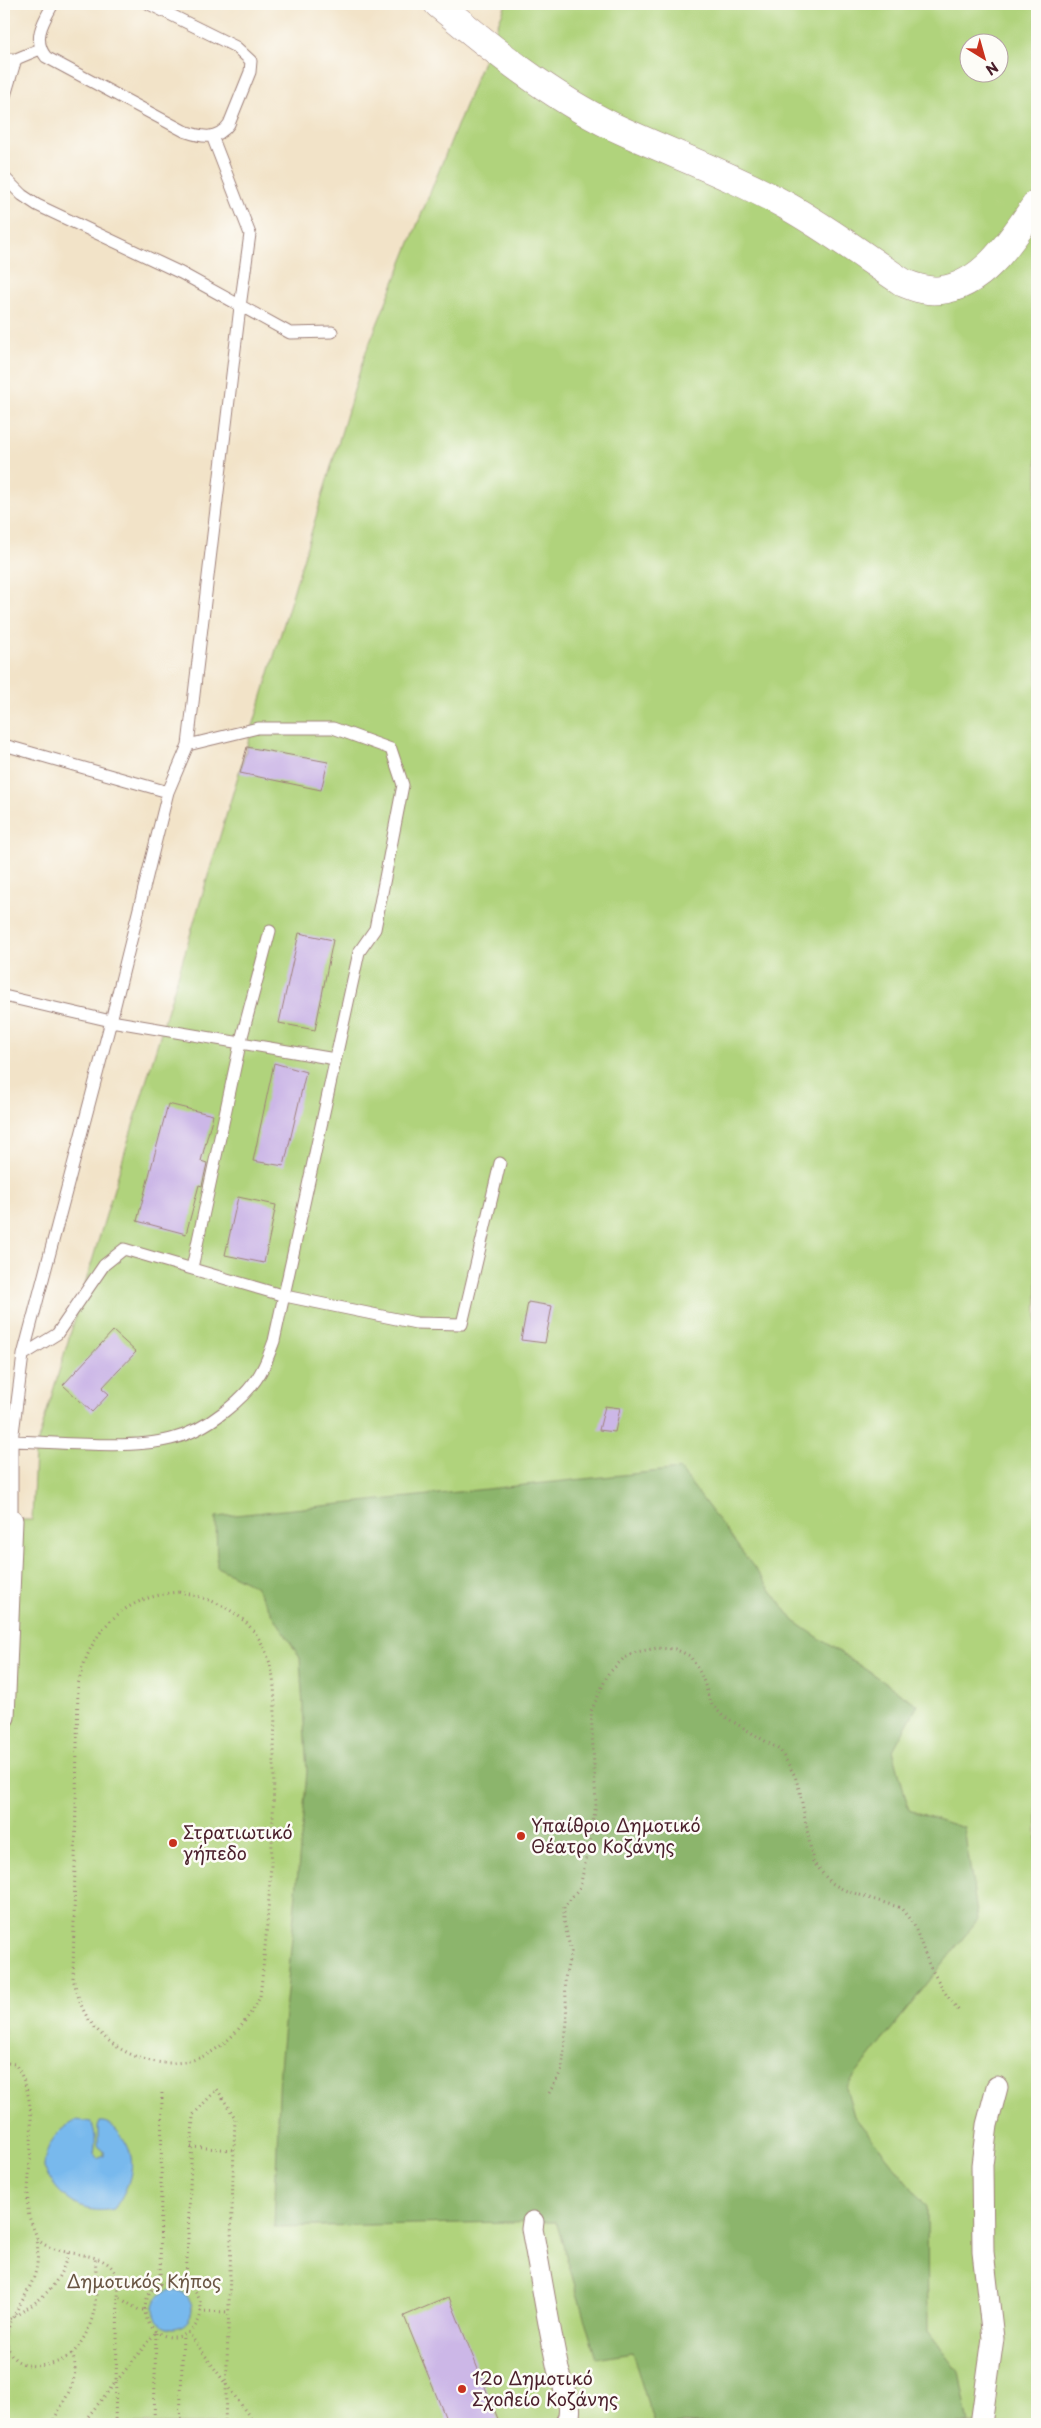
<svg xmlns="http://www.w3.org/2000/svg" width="1041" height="2428" font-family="'Playpen Sans',sans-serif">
	<rect width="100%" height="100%" fill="#fdfcf7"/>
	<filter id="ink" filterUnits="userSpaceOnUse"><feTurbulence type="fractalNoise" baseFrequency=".02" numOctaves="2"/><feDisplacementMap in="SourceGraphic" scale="10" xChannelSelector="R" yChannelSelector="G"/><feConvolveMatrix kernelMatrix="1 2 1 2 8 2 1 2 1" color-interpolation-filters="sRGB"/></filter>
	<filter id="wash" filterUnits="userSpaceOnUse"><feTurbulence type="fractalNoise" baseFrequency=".0096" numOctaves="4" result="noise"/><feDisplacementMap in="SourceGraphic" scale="20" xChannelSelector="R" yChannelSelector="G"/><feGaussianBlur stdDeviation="1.12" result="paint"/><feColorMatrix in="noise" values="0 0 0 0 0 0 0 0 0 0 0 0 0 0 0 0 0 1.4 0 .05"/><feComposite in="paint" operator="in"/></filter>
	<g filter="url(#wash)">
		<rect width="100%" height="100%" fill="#f2e3c8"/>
		<path fill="#b0d37c" stroke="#7d7954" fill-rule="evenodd" d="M506 4H1037V2424H4V1520H32L35 1451 364 357ZM968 42H998V72H968Z"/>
		<path fill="#8cb56c" stroke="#6b6a4c" d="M680 1469 794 1621 918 1705 893 1750 909 1810 964 1828 978 1919 846 2087 854 2116 927 2207 928 2331 959 2372 969 2424H654L632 2352 596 2358 556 2221 274 2227 280 2068 307 1772 300 1658 255 1586 217 1567 216 1517Z"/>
		<path fill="#78b9ed" stroke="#616c8c" d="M77 2120 91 2122C96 2132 96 2143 94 2154L97 2159 104 2156V2151L98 2146V2127L100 2122C110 2121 113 2127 119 2133 141 2158 131 2185 114 2209 81 2216 58 2197 44 2168 44 2146 58 2128 77 2120Z
			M154 2309a19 19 0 1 1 38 0a19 19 0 1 1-38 0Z"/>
		<g id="blocks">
			<path fill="#ccb7e7" d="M247 747 328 762 321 790 240 773Z
				M299 933 333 940 315 1030 279 1023Z
				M274 1063 306 1072 284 1166 253 1161Z
				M168 1104 213 1115 201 1161 207 1163 202 1186 199 1185 186 1234 137 1221Z
				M238 1197 276 1205 264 1263 225 1255Z
				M528 1302 552 1306 545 1343 521 1340Z
				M113 1331 136 1352 102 1388 109 1394 92 1412 63 1385Z
				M605 1406 620 1408 615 1432 599 1430Z
				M449 2297 500 2424H448L404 2316Z"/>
		</g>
	</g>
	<g filter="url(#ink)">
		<use href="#blocks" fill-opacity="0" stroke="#9e817a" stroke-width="1"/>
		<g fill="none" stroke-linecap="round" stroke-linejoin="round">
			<defs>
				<path id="lane" d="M53 4C43 22 32 39 46 57L184 131C201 137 217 141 229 124L250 72 251 61 236 47 149 4
					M4 59H16L40 49
					M4 99 16 59
					M4 177 22 195 37 205 181 273 290 333 332 332
					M4 745 168 792
					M4 996 111 1021 335 1059
					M192 1268 240 1044 270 931
					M23 1355 57 1334 104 1265 124 1249 285 1296 416 1323 462 1324 500 1163
					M4 1436 12 1441C58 1442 128 1450 171 1439 205 1431 249 1398 264 1366 268 1358 271 1349 274 1341L359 952 375 929 403 785 391 749 333 728H258L188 745
					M12 1520V1441L23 1355 111 1021 168 792 188 745 240 307 250 234 212 136"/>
				<path id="street" d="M4 1717 12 1520
					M533 2222 532 2229C541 2276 548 2323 558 2369 562 2385 577 2410 565 2424
					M981 2424 993 2338 983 2252 982 2165 987 2125 997 2087"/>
				<path id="secondary" d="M438 4C492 49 550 96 614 127 672 154 731 175 787 206 828 229 865 257 904 283 916 288 928 292 941 290 985 285 1014 236 1037 203"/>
			</defs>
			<use href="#lane" stroke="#9e817a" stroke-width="13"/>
			<use href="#street" stroke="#9e817a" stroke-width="23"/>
			<use href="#secondary" stroke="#9e817a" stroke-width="29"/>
			<path stroke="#9e817a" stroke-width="3" stroke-dasharray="1 4" stroke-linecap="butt" d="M179 1592C212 1598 243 1611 261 1642 280 1675 274 1717 274 1754 274 1835 269 1916 260 1997 249 2017 236 2036 216 2049 173 2079 112 2058 86 2015 80 2005 77 1991 73 1979L78 1685C90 1630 122 1597 179 1592Z
				M8 2063 15 2064C43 2104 26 2165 28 2210 29 2221 35 2229 37 2239 38 2248 38 2261 36 2270 30 2295 11 2312 5 2339 7 2346 10 2355 16 2360 32 2371 58 2365 72 2354
				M549 2093 562 2070 567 2021 565 1978 571 1952 564 1921V1907L580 1887 592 1831 596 1804 591 1711 608 1674 623 1659 636 1652 657 1648 675 1649 690 1656 701 1674 712 1705 722 1715 780 1750 795 1776 800 1792 813 1862 830 1882 844 1890 901 1908 914 1925 930 1967 946 1994 959 2011
				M191 2147 234 2150
				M37 2239C64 2265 124 2240 118 2297L139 2310H145
				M145 2309a28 28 0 1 1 56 0a28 28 0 1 1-56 0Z
				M160 2284 162 2090
				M186 2284 193 2115 217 2089 235 2118 225 2424
				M200 2311 229 2312
				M10 2319C40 2301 59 2288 68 2253
				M188 2332 255 2424
				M52 2424C61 2402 83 2380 72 2354 98 2325 98 2293 95 2256
				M82 2424 156 2332
				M115 2424 118 2297
				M154 2424 156 2332
				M180 2424 183 2335"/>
			<use href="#lane" stroke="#fff" stroke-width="11"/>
			<use href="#street" stroke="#fff" stroke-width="21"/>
			<use href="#secondary" stroke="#fff" stroke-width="28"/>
		</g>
	</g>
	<g fill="#c8321e" stroke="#fdfcf7" stroke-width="2">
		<circle cx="521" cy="1836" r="5"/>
		<circle cx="173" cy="1843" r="5"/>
		<circle cx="462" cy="2389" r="5"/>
	</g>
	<g text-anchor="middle" stroke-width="5" stroke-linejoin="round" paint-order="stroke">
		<g font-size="18" fill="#4a1f2b" stroke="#fdfcf7" text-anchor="start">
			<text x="531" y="1832">Υπαίθριο Δημοτικό<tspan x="531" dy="21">Θέατρο Κοζάνης</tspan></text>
			<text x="183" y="1839">Στρατιωτικό<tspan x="183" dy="21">γήπεδο</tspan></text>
			<text x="472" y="2385">12ο Δημοτικό<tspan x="472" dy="21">Σχολείο Κοζάνης</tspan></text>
		</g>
		<g font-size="18" fill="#695543" stroke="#fdfcf7">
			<text x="144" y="2288">Δημοτικός Κήπος</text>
		</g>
	</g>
	<rect width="1041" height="2428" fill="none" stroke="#fdfcf7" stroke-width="20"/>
	<g transform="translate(984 58) rotate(143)"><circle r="24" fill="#fdfcf7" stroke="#b5a4a5"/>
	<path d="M0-4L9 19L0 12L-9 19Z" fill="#c8321e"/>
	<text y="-8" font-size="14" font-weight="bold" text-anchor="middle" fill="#4a1f2b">N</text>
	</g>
</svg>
